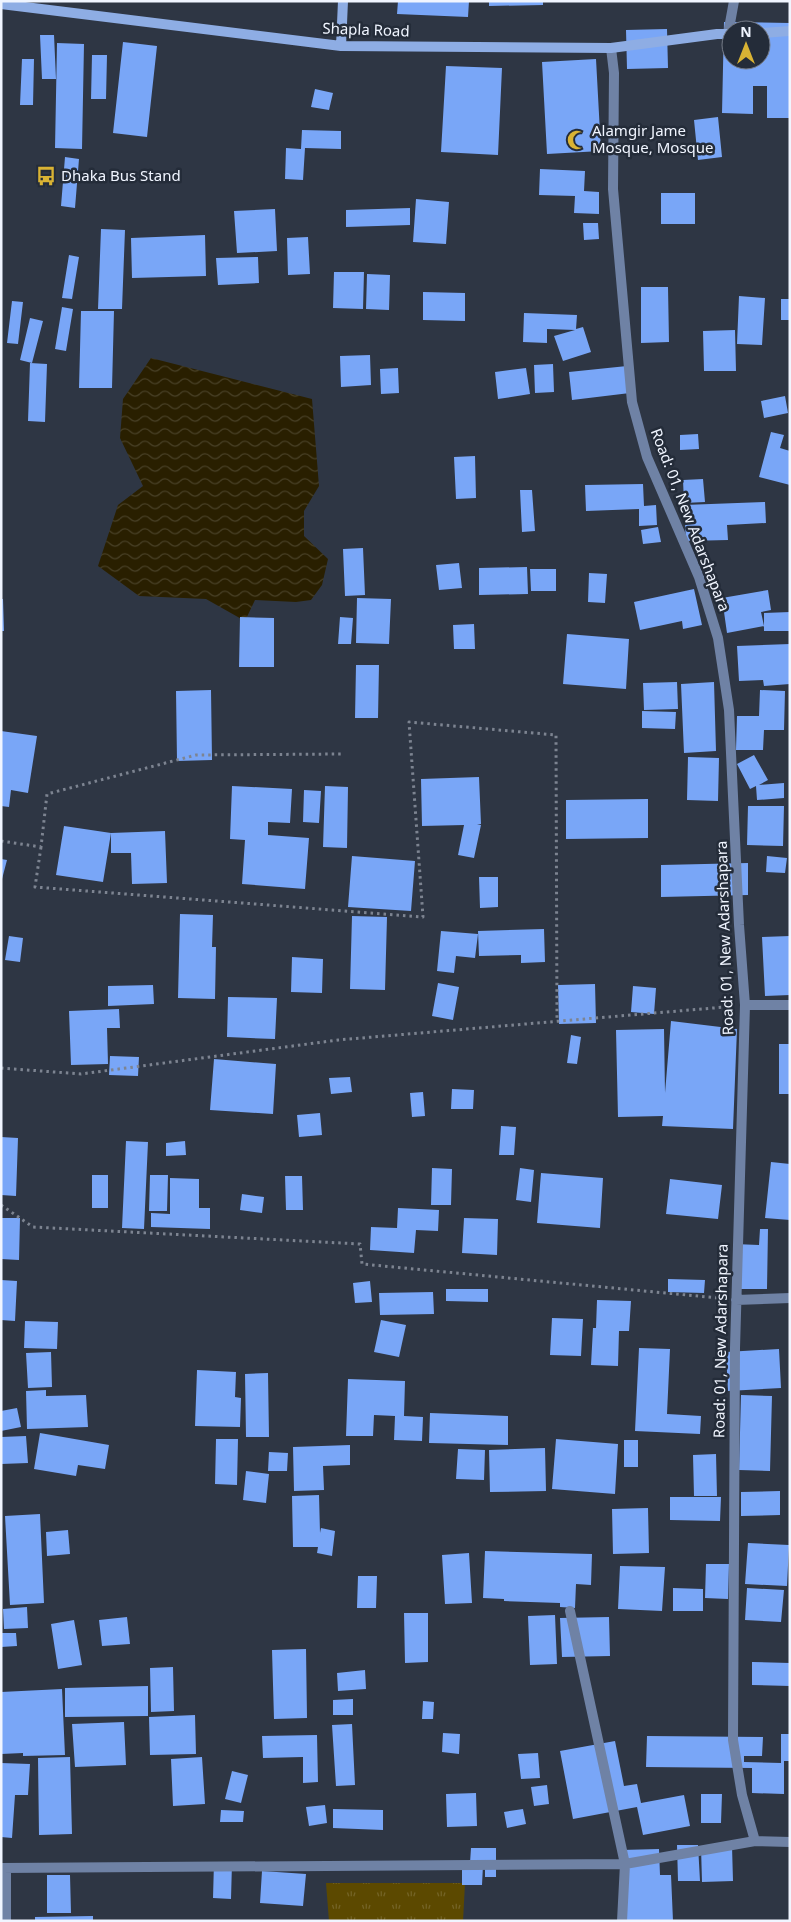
<svg xmlns="http://www.w3.org/2000/svg" width="791" height="1922" font-family="'Noto Sans',sans-serif">
	<defs>
		<pattern id="grass-tufts" width="24" height="20" patternUnits="userSpaceOnUse" patternTransform="scale(1.25)"><rect width="24" height="20" fill="#5c4900"/><path d="M3 7l-1-3M5 7V3M7 7l1-3M15 17l-1-3M17 17v-4M19 17l1-3" fill="none" stroke="#746426"/></pattern>
		<pattern id="water-waves" width="16" height="10" patternUnits="userSpaceOnUse" patternTransform="scale(1.25)"><rect width="16" height="10" fill="#291f00"/><path d="M0 5q4-4 8 0t8 0" fill="none" stroke="#484026"/></pattern>
	</defs>
	<rect width="100%" height="100%" fill="#2e3644"/>
	<path fill="url(#grass-tufts)" d="M326 1883H465L463 1921H329Z"/>
	<path fill="url(#water-waves)" d="M151 358 312 399 319 486 304 511V536L328 559 322 585 311 600 296 602 255 600 245 621 206 599 139 596 98 566 118 505 143 486 120 438 123 399Z"/>
	<path fill="#79a6f7" fill-rule="evenodd" d="M398 1H469L468 17 397 14Z
		M489 1H543V5L489 6Z
		M724 22 790 23V118H767V86H753V114L722 113ZM731 30H761V60H731Z
		M667 29 668 68 627 69 626 30Z
		M40 35H54L56 79H42Z
		M123 42 157 46 147 137 113 133Z
		M57 43 84 44 82 149 55 148Z
		M92 55H107L106 99H91Z
		M22 59H34L33 105H20Z
		M596 59 601 151 547 154 542 62Z
		M446 66 502 68 498 155 441 152Z
		M315 89 333 93 329 110 311 107Z
		M718 117 722 157 698 160 694 120Z
		M302 130 341 131V149L305 148 303 180 285 179 286 148 301 149Z
		M65 157 79 159 75 208 61 206Z
		M540 169 585 171 584 191 599 192V214L574 213 575 196 539 195Z
		M661 193H695V224H661Z
		M416 199 449 202 446 244 413 242Z
		M410 208V225L346 227V210Z
		M275 209 277 251 237 253 234 211Z
		M583 223H598L599 239 584 240Z
		M101 229 125 230 122 309H98Z
		M205 235 206 276 132 278 131 238Z
		M308 237 310 274 288 275 287 238Z
		M69 255 79 257 72 299 62 298Z
		M258 257 259 283 218 285 216 258Z
		M334 272H364L363 309 333 308Z
		M367 274 390 275 389 310 366 309Z
		M641 287H668L669 342 641 343Z
		M423 292 465 293V321L423 320Z
		M739 296 765 298 762 345 737 344Z
		M781 299H790V320H781Z
		M12 301 23 302 18 344 7 343Z
		M62 307 73 309 66 351 55 349Z
		M81 311H114L112 388H79Z
		M524 313 577 315 576 329 583 327 591 352 563 361 554 336 575 330 547 329V343L523 342Z
		M30 318 43 321 32 363 20 360Z
		M735 330 736 371H704L703 331Z
		M370 355 371 385 341 387 340 356Z
		M30 363 47 364 45 422 28 421Z
		M553 364 554 392 535 393 534 365Z
		M627 366 630 393 572 400 569 372Z
		M398 368 399 393 381 394 380 369Z
		M526 368 530 394 498 399 495 372Z
		M785 396 788 413 764 418 761 401Z
		M771 432 784 435 780 448 790 451V485L759 477Z
		M698 434 699 449 680 450V435Z
		M475 456 476 498 456 499 454 457Z
		M703 479 705 502 684 503 683 480Z
		M643 484 644 506 656 505 657 525 639 526V509L586 511 585 485Z
		M520 490H532L535 531 522 532Z
		M765 502 766 523 727 525 728 540 686 541 684 505Z
		M658 527 661 542 643 544 641 530Z
		M363 548 365 595 345 596 343 549Z
		M459 563 462 588 439 590 436 565Z
		M527 567 528 594 479 595V568Z
		M530 569H556V591H531Z
		M589 573 607 574 605 603 588 602Z
		M694 589 702 625 683 629 682 621 640 630 634 602Z
		M768 590 771 610 761 612 764 626 727 633 722 598Z
		M357 598 391 599 389 644 356 643Z
		M1 599H3L4 631H1Z
		M790 612V631H764V613Z
		M240 617 274 618V667H239Z
		M340 617 353 618 351 644H338Z
		M474 624 475 649H454L453 625Z
		M567 634 629 639 626 689 563 684Z
		M790 644V684L764 686 763 680 739 681 737 646Z
		M356 665H379L378 718H355Z
		M677 682 678 709 644 710 643 683Z
		M714 682 716 751 684 753 681 684Z
		M211 690 212 760 177 761 176 691Z
		M760 690 785 691 784 730H764L763 750H736L737 716H759Z
		M642 711 676 712 675 729 642 728Z
		M1 731 37 736 28 793 11 790 9 807 1 806Z
		M754 755 768 780 759 785 784 783V798L757 800 756 786 750 789 737 764Z
		M688 757 719 758 718 801 687 800Z
		M479 777 481 824H477L481 825 474 858 458 855 464 825 422 826 421 779Z
		M232 786 292 789 290 823 268 822V835L309 838 305 889 242 884 245 840 230 839Z
		M325 786 348 787 347 848 323 847Z
		M304 790 321 791 319 823 303 822Z
		M648 799V838L566 839V800Z
		M748 806H784L783 846 747 845Z
		M64 826 111 833 103 882 56 875Z
		M165 831 167 883 132 884 131 853H111V833Z
		M352 856 415 861 411 911 348 907Z
		M767 856 787 858 785 873 766 872Z
		M1 859 7 860 2 879H1Z
		M748 863V895L661 897V865Z
		M479 877H498V907L480 908Z
		M180 914 213 915 212 947H216L215 999 178 998Z
		M352 916 387 917 385 990 350 989Z
		M544 929 545 962 521 963V955L479 956 478 931Z
		M441 931 478 934 475 958 456 956 454 973 437 971Z
		M9 936 23 938 20 962 5 960Z
		M790 936V995L765 996 762 937Z
		M292 957 323 959 322 993 291 992Z
		M438 983 459 987 453 1020 432 1016Z
		M595 984 596 1023 559 1024 558 985Z
		M153 985 154 1004 108 1006V986Z
		M633 986 656 988 654 1014 631 1012Z
		M228 997 277 998 275 1039 227 1037Z
		M119 1009 120 1028H107L108 1064 71 1065 69 1011Z
		M671 1021 737 1029 733 1129 662 1126 663 1116 618 1117 616 1030 664 1029 665 1093Z
		M571 1035 581 1037 577 1064 567 1063Z
		M779 1044H790V1094H779Z
		M110 1056 139 1057 138 1076 109 1075Z
		M214 1059 276 1064 273 1114 210 1110Z
		M350 1077 352 1092 331 1094 329 1078Z
		M452 1089 474 1090 473 1109H451Z
		M423 1092 425 1116 412 1117 410 1093Z
		M320 1113 322 1135 299 1137 297 1115Z
		M501 1126 516 1127 514 1155H499Z
		M1 1137 18 1138 16 1196 1 1195Z
		M126 1141 148 1142 144 1229 122 1228Z
		M185 1141 186 1155 166 1156V1143Z
		M771 1162 790 1164V1220L765 1218Z
		M432 1168 452 1169 451 1205H431Z
		M520 1168 534 1170 531 1202 516 1200Z
		M541 1173 603 1178 600 1228 537 1223Z
		M92 1175H108V1208H92Z
		M150 1175H168L167 1211H149Z
		M285 1176H302L303 1210H286Z
		M170 1178 199 1179V1208H210V1229L151 1227V1213L170 1214Z
		M670 1179 722 1185 718 1219 666 1214Z
		M242 1194 264 1197 262 1213 240 1210Z
		M398 1208 439 1210 438 1231 416 1230 414 1253 370 1250 371 1227 397 1228Z
		M1 1218H20L19 1260 1 1259Z
		M464 1218 498 1219 497 1255 462 1253Z
		M760 1229H768L767 1289H733L734 1244 759 1245Z
		M668 1279 705 1280 704 1293 668 1292Z
		M1 1280 17 1281 15 1321 1 1320Z
		M370 1281 372 1302 355 1303 353 1283Z
		M446 1289H488V1302L446 1301Z
		M433 1292 434 1314 380 1315 379 1293Z
		M597 1300 631 1301 629 1331H619L618 1366 591 1365 593 1328H596Z
		M552 1318 583 1319 581 1356 550 1355Z
		M381 1320 406 1325 399 1357 374 1352Z
		M25 1321 58 1322 57 1349 24 1348Z
		M639 1348 670 1349 667 1414 701 1416 700 1434 635 1431Z
		M779 1349 781 1388 728 1391 726 1352Z
		M51 1352 52 1387 28 1388 26 1353Z
		M197 1370 236 1372 235 1397 241 1398 240 1427 195 1426Z
		M268 1373 269 1437H246L245 1374Z
		M348 1379 405 1381 404 1416 423 1417 422 1441 394 1440 395 1416 374 1415 373 1436H346Z
		M46 1390V1396L86 1395 88 1427 27 1429 26 1391Z
		M741 1395 772 1396 770 1471 739 1470Z
		M17 1408 21 1427 1 1431V1411Z
		M430 1413 508 1416V1445L429 1443Z
		M40 1433 109 1445 105 1469 78 1465 76 1476 34 1469Z
		M26 1436 28 1463 1 1464V1437Z
		M216 1439H238L237 1485 215 1484Z
		M556 1439 618 1444 615 1494 552 1489Z
		M624 1440H638V1467H624Z
		M350 1445V1465L323 1466 324 1490 294 1491 293 1447Z
		M545 1448 546 1491 490 1492 489 1450Z
		M458 1449 485 1450 484 1480 456 1479Z
		M269 1452 288 1453 287 1471H268Z
		M716 1454 717 1496H694L693 1455Z
		M246 1471 269 1474 266 1503 243 1500Z
		M780 1491V1515L741 1516V1492Z
		M319 1495 320 1533 321 1528 335 1531 332 1556 317 1553 318 1547H293L292 1496Z
		M670 1497H721L720 1521 670 1520Z
		M648 1508 649 1553 613 1554 612 1509Z
		M40 1514 44 1603 10 1605 5 1516Z
		M68 1530 70 1554 47 1556 46 1532Z
		M748 1543 789 1545 787 1586 745 1584Z
		M485 1551 592 1554 591 1585 576 1584 575 1608 560 1607V1603L504 1601V1599L483 1598Z
		M469 1553 472 1603 445 1604 442 1555Z
		M706 1564H729L728 1599 705 1598Z
		M620 1566 665 1567 662 1611 618 1609Z
		M358 1576H377L376 1608H357Z
		M673 1588 703 1589V1611H673Z
		M747 1588 784 1590 781 1622 745 1620Z
		M27 1607 28 1628 4 1629 3 1609Z
		M404 1613H428V1662L405 1663Z
		M555 1615 557 1664 530 1665 528 1616Z
		M127 1617 130 1644 102 1646 99 1620Z
		M609 1617 610 1656 562 1657 560 1618Z
		M74 1620 82 1665 58 1669 51 1624Z
		M1 1633H16L17 1646 1 1647Z
		M306 1649 307 1718 274 1719 272 1650Z
		M752 1662 790 1663V1686L752 1685Z
		M173 1667 174 1711 151 1712 150 1668Z
		M365 1670 366 1689 338 1691 337 1673Z
		M148 1686V1716L65 1717V1688Z
		M62 1689 65 1755 23 1756V1753L1 1754V1692Z
		M353 1699V1715H333V1700Z
		M423 1701 434 1702 433 1719H422Z
		M195 1715 196 1754 150 1755 149 1717Z
		M124 1722 126 1765 75 1767 72 1724Z
		M352 1724 355 1785 336 1786 332 1725Z
		M443 1733 460 1734 459 1754 442 1752Z
		M781 1734H790V1761H784V1794L752 1793V1768L646 1767 647 1736 763 1737 762 1756H744V1762L781 1763Z
		M317 1735 318 1782 303 1783V1757L263 1758 262 1736Z
		M615 1741 624 1786 637 1784 641 1803 684 1795 690 1826 643 1835 637 1807 573 1819 560 1751Z
		M538 1753 540 1778 521 1779 518 1754Z
		M70 1757 72 1834 39 1835 38 1758Z
		M202 1757 205 1804 173 1806 171 1759Z
		M1 1763 30 1764 28 1795H15L12 1838 1 1837Z
		M232 1771 248 1775 241 1803 225 1799Z
		M547 1785 549 1804 534 1806 531 1787Z
		M476 1793 477 1826 447 1827 446 1794Z
		M701 1794H722L721 1823H701Z
		M325 1805 327 1823 309 1826 306 1807Z
		M333 1809 383 1810V1830L333 1828Z
		M523 1809 526 1824 507 1828 504 1812Z
		M221 1810 244 1811 243 1822H220Z
		M677 1845H698L700 1881H678Z
		M732 1846 733 1881 702 1882 701 1847Z
		M471 1848H496V1877H485V1863H470Z
		M659 1849 660 1875H671L673 1921H624L621 1850Z
		M214 1862 232 1863 231 1899 213 1898Z
		M462 1865H483L482 1885H462Z
		M262 1871 306 1874 303 1906 260 1903Z
		M47 1875H70L71 1913H47Z
		M93 1916V1921H35V1917Z"/>
	<g fill="none" stroke-linecap="round" stroke-linejoin="round">
		<path stroke="#7d8491" stroke-width="3" stroke-dasharray="2.5 4" stroke-linecap="butt" d="M1 841 41 847 47 794 196 755 341 754
			M41 847 35 887 423 917 409 722 556 735 557 1021
			M1 1068 81 1074 338 1040 725 1007
			M1 1205 33 1227 360 1244 362 1264 718 1298"/>
		<path stroke="#6f82a5" stroke-width="10" d="M728 34 734 1
			M611 48 614 73 613 189 632 402 647 457 699 577 718 638 729 710 739 925 745 1005 735 1348 733 1740 742 1795 755 1841
			M745 1005H790
			M736 1300 790 1298
			M570 1611 625 1864 622 1921
			M1 1868 625 1864 755 1841 790 1842
			M6 1868V1921"/>
		<path stroke="#8eade4" stroke-width="10" d="M1 4 341 46 611 48 717 34H731
			M761 33 790 31
			M341 46 343 1"/>
	</g>
	<defs>
		<symbol id="mosque-bare" viewBox="-9 -9 18 18"><path d="M3.5-4.9A6 6 0 1 0 3.5 4.9A5 5 0 1 1 3.5-4.9Z" fill="#d9b334" stroke="#242c39" stroke-width="2.5" paint-order="stroke"/></symbol>
		<symbol id="bus-bare" viewBox="-9 -9 18 18"><path d="M-5-6H5V4H4V6H2V4H-2V6H-4V4H-5ZM-3.5-4V0h7V-4ZM-3.5 1.2v1.5H-2V1.2ZM2 1.2v1.5H3.5V1.2Z" fill="#d9b334" stroke="#242c39" stroke-width="2.5" paint-order="stroke"/></symbol>
	</defs>
	<g fill-rule="evenodd">
		<use href="#mosque-bare" x="563" y="126" width="28" height="28"/>
		<use href="#bus-bare" x="32" y="162" width="28" height="28"/>
	</g>
	<g text-anchor="middle" stroke-width="5" stroke-linejoin="round" paint-order="stroke">
		<g font-size="15" fill="#f0f5ff" stroke="#242c39">
			<text transform="translate(366 30) rotate(2)" y="5">Shapla Road</text>
			<text transform="translate(690 520) rotate(69)" y="5">Road: 01, New Adarshapara</text>
			<text transform="translate(725 938) rotate(-92)" y="5">Road: 01, New Adarshapara</text>
			<text transform="translate(721 1341) rotate(-89)" y="5">Road: 01, New Adarshapara</text>
		</g>
		<g font-size="15" fill="#f0f5ff" stroke="#242c39" text-anchor="start">
			<text x="592" y="136">Alamgir Jame<tspan x="592" dy="17">Mosque, Mosque</tspan></text>
			<text x="61" y="181">Dhaka Bus Stand</text>
		</g>
	</g>
	<rect width="791" height="1922" fill="none" stroke="#f0f5ff" stroke-width="5"/>
	<g transform="translate(746 45)"><circle r="24" fill="#242c39" stroke="#767c88"/>
	<path d="M0-4L9 19L0 12L-9 19Z" fill="#d9b334"/>
	<text y="-8" font-size="14" font-weight="bold" text-anchor="middle" fill="#f0f5ff">N</text>
	</g>
</svg>
